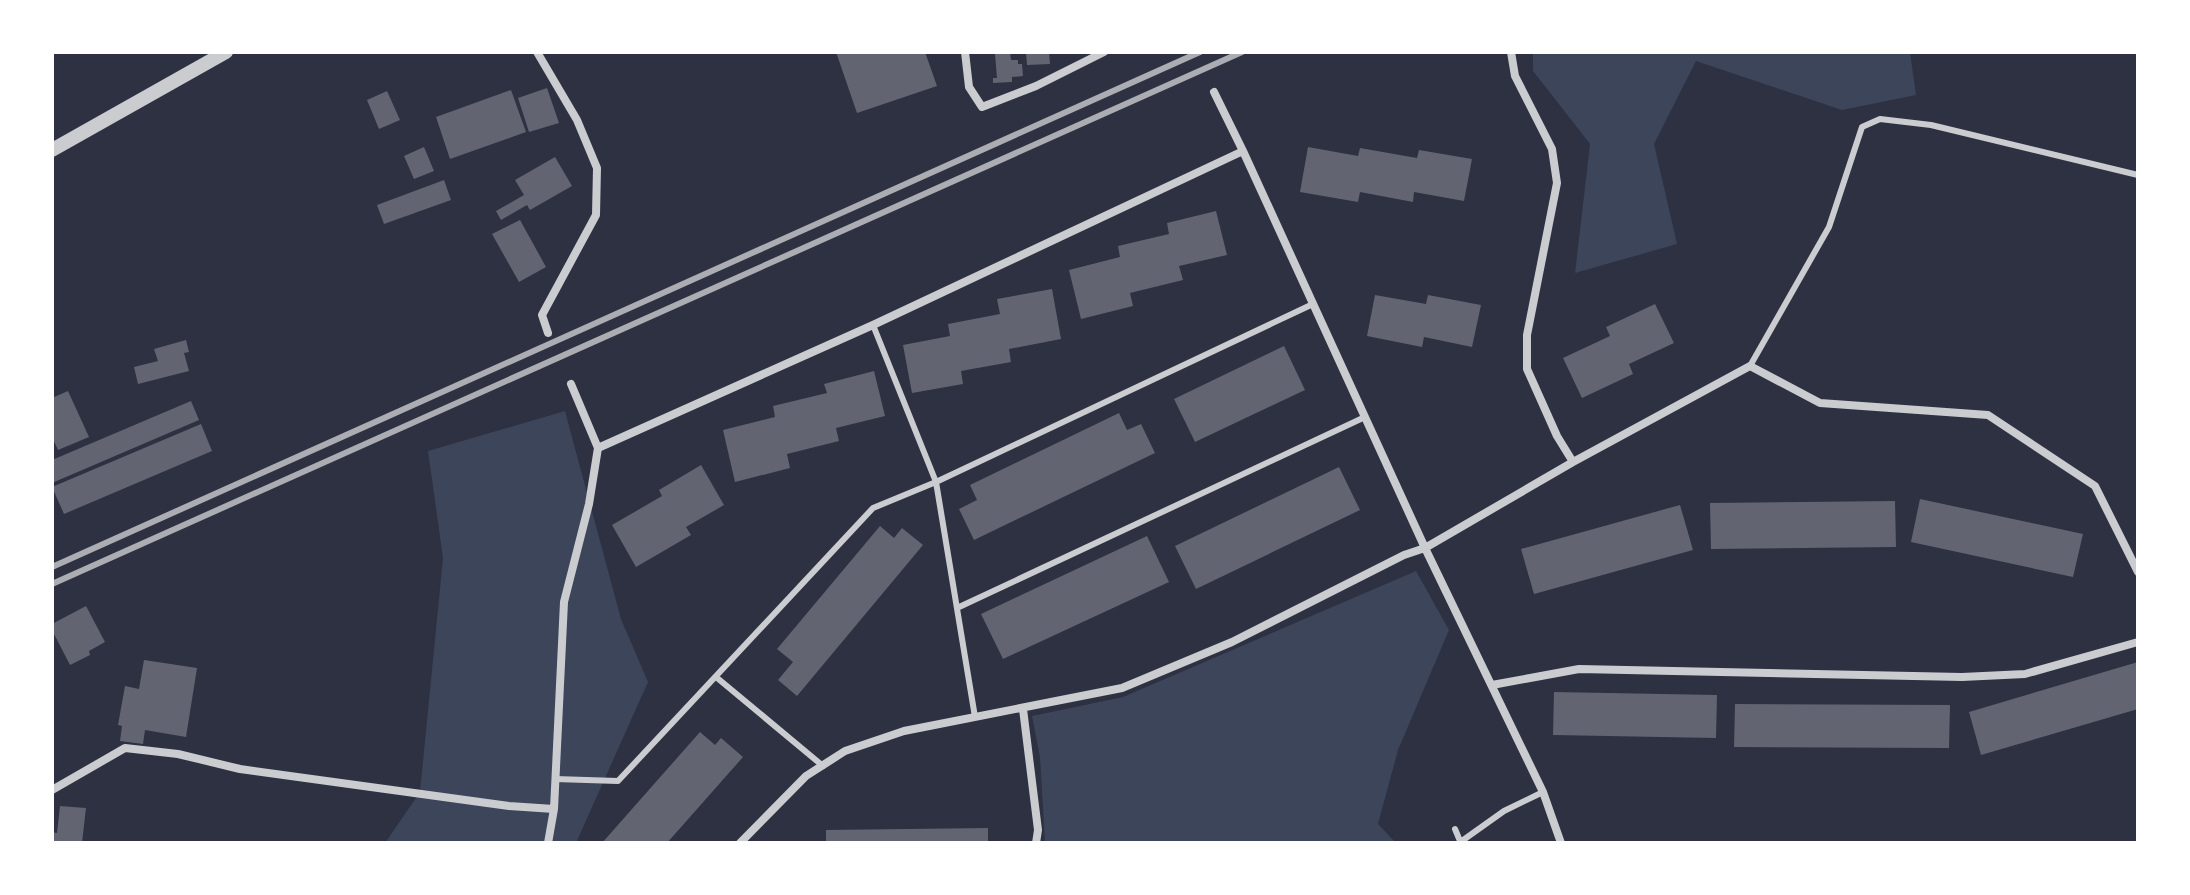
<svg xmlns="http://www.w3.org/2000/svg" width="2190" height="895" font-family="'Varela Round',sans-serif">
	<rect width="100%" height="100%" fill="#2d3142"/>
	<path fill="#3c4559" d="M1533 52H1910L1916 95 1842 110 1696 61 1654 144 1677 244 1575 273 1590 144 1533 71Z
		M565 411 621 619 648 682 576 843H385L420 792 443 558 428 451Z
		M1416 571 1449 630 1398 750 1378 824 1396 843H1045L1040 757 1032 716 1123 697Z"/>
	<path fill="#626471" d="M836 52H925L937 86 857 113Z
		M1010 52 1011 60H1018V64H1022L1023 76 1012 77V82L993 83V78H997L995 54Z
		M1026 52H1049L1050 64 1027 65Z
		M547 88 559 123 529 132 518 98Z
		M511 90 526 132 450 159 436 117Z
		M387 91 400 120 379 129 367 100Z
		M424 147 434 171 414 179 404 156Z
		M1308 147 1358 156 1360 148 1417 158 1419 150 1472 159 1464 201 1414 192 1413 202 1360 192 1358 202 1300 192Z
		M555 157 572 186 530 210 527 205 501 220 496 211 524 195 515 180Z
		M444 180 451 200 384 224 377 205Z
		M1216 211 1227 255 1179 266 1183 280 1130 293 1133 306 1081 319 1069 270 1120 257 1118 246 1169 234 1167 223Z
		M520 220 546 267 519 282 492 234Z
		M1052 289 1061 339 1009 349 1011 362 961 371 963 384 912 393 903 345 950 336 948 324 1000 314 997 299Z
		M1375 295 1426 304 1428 295 1481 305 1472 347 1424 337 1422 347 1367 336Z
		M1655 304 1674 343 1629 364 1633 374 1582 398 1563 358 1610 336 1606 327Z
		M186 340 189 352 184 353 189 371 138 384 134 367 158 361 154 349Z
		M1284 346 1305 390 1195 442 1174 399Z
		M874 371 885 416 836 428 839 441 787 454 790 468 735 482 723 430 775 417 773 406 827 393 824 384Z
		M68 391 89 437 58 450 52 437V398Z
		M191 401 199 420 52 483V460Z
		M1119 413 1127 430 1141 424 1155 453 974 540 959 509 977 500 970 485Z
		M201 424 212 451 64 514 52 487Z
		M701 465 724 505 686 527 691 535 636 567 612 525 662 496 659 490Z
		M1339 467 1360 510 1196 589 1175 546Z
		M1920 499 2083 534 2073 577 1911 542Z
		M1895 501 1896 547 1711 549 1710 503Z
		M1680 505 1693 550 1534 594 1521 549Z
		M880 526 894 538 902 528 923 545 797 696 778 680 793 662 777 649Z
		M1147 536 1169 582 1003 659 981 614Z
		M86 606 105 642 89 651 90 655 70 665 52 630V624Z
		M144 660 197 668 186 737 145 730 143 744 120 741 122 726 118 725 125 686 139 689Z
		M2138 662V709L1981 755 1969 712Z
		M1554 692 1717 695 1716 738 1553 735Z
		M1735 704 1950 705 1949 748 1734 747Z
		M700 732 715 745 721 738 743 757 667 843H602Z
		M60 806 86 808 82 843H52V832L57 833Z
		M988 828V843H826V830Z"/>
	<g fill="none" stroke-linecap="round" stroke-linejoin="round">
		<path stroke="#caccd0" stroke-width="6" d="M873 325 936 482 975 717
			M1750 366 1829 227 1862 127 1880 119 1931 125 2138 175
			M957 608 1365 417
			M716 677 823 766
			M555 779 618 781 873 508 936 482 1313 304
			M1455 829 1460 841
			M1459 843 1504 811 1543 792"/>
		<path stroke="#caccd0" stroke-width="8" d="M537 52 577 120 597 168 596 215 542 315 548 333
			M965 52 969 87 982 107 1036 86 1104 52
			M1511 52 1515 76 1552 149 1557 183 1527 335V369L1557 436 1573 462
			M1214 92 1243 151 1425 548 1543 792 1561 843
			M571 384 598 448
			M1492 685 1579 669 1962 677 2025 674 2138 642
			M1023 709 1038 830 1036 843
			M52 790 125 748 178 754 240 769 509 806 554 809
			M548 843 554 809 564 602 589 504 598 448 873 325 1243 151
			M740 843 806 776 845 751 904 731 1122 688 1232 642 1404 555 1425 548 1573 462 1750 366 1820 403 1988 415 2095 486 2138 572"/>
		<path stroke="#caccd0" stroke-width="14" d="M52 150 226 52"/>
		<path stroke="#abadb3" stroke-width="6" d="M52 567 1200 52
			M52 584 1242 52"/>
	</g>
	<rect width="2190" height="895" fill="none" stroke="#ffffff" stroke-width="108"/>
</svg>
